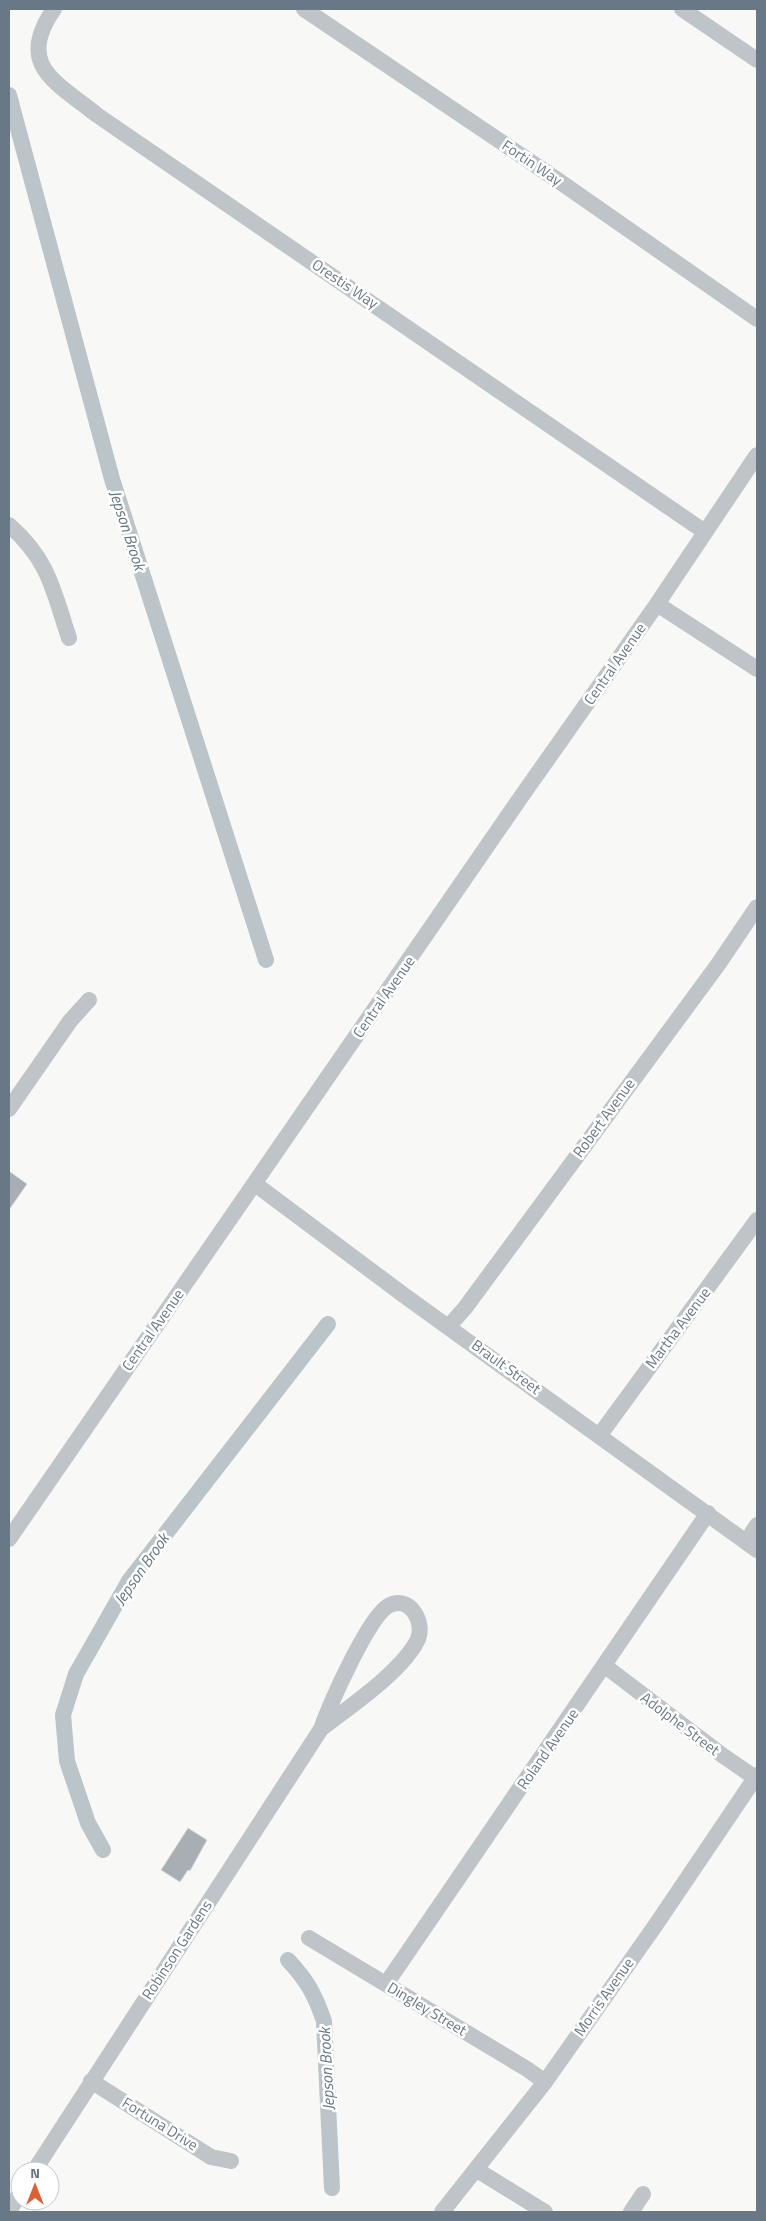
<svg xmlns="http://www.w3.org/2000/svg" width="766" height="2221" font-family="'Titillium Web',sans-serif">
	<rect width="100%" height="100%" fill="#f8f9f6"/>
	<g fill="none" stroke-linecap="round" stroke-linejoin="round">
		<path stroke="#bac4c9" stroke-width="16" d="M9 95 112 479 266 960
			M103 1850 88 1823 67 1761 63 1715 76 1674 129 1581 328 1324
			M288 1960C307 1980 315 1995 324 2021L332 2188"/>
	</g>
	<path fill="#a7afb5" stroke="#dadad8" d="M9 1171 27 1184 9 1210Z
		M188 1828 207 1840 190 1871 188 1870 180 1882 161 1870Z"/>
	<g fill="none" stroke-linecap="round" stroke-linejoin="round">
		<path stroke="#bfc4c8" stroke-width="16" d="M54 9C15 65 56 82 97 115L705 532
			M304 9 556 179 757 319
			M682 9 757 60
			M9 525C49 560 53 590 69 638
			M657 604 757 669
			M9 1109 70 1021 89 1000
			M255 1184 405 1296 757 1550
			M449 1326 465 1308 717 966 757 907
			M599 1436 757 1220
			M9 1539 521 797 657 604 757 455
			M746 1542 757 1525
			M605 1666 722 1755 757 1779
			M309 1938 527 2069 545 2082
			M386 1984 708 1513
			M91 2081 211 2157 231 2161
			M477 2170 545 2212
			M34 2171 321 1729C330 1704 368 1618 388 1606 409 1594 425 1621 418 1639 403 1671 349 1707 321 1729
			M9 2211 20 2193
			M442 2212 545 2082 655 1926 757 1775
			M631 2212 643 2194"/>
	</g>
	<g text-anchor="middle" stroke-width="5" stroke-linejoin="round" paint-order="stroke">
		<g font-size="15" fill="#697886" stroke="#fff">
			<text transform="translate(532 163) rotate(34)" y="5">Fortin Way</text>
			<text transform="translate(345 284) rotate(34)" y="5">Orestis Way</text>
			<text transform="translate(615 664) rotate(-55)" y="5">Central Avenue</text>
			<text transform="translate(384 997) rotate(-55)" y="5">Central Avenue</text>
			<text transform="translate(604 1118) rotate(-54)" y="5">Robert Avenue</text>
			<text transform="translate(678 1328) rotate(-53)" y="5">Martha Avenue</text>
			<text transform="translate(153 1330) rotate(-55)" y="5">Central Avenue</text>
			<text transform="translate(506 1367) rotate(36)" y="5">Brault Street</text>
			<text transform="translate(680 1724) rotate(37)" y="5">Adolphe Street</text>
			<text transform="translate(548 1749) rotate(-55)" y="5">Roland Avenue</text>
			<text transform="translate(177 1950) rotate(-57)" y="5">Robinson Gardens</text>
			<text transform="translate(604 1997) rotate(-55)" y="5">Morris Avenue</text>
			<text transform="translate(427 2009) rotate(31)" y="5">Dingley Street</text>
			<text transform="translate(160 2124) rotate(32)" y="5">Fortuna Drive</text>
		</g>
		<g font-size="16" font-style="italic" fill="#657881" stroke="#fff">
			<text transform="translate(128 530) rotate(72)" y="6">Jepson Brook</text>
			<text transform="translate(141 1569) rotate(-55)" y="6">Jepson Brook</text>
			<text transform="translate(326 2069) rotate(-93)" y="6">Jepson Brook</text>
		</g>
	</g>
	<rect width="766" height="2221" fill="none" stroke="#697886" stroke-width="20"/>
	<g transform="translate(35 2186)"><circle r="24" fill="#ffffff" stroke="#c3c9cf"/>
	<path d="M0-4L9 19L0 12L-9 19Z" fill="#db6133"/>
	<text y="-8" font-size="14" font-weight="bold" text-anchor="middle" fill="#697886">N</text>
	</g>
</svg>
